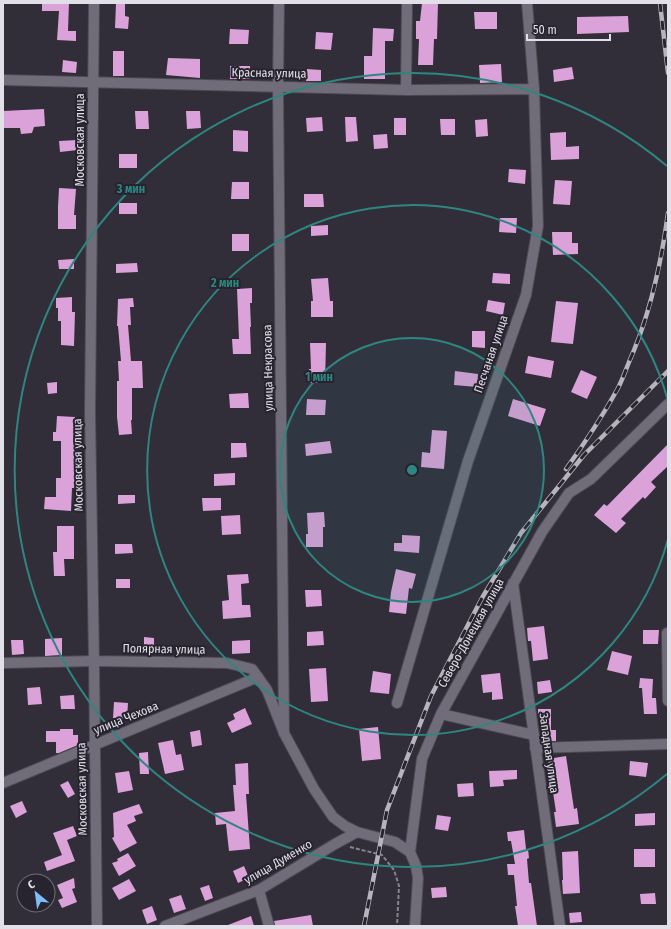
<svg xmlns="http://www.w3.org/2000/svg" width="671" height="929" font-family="'Fira Sans Condensed',sans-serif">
	<rect width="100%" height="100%" fill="#312d39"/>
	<path fill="#daa2d8" d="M42 3H69L68 31H76V41L57 40 59 11H42Z
		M116 3H125V16L129 17 128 29 115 28Z
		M422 3H438L437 39H434L433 65H418L419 39H416V21H420Z
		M474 12H497V29H475Z
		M628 16 629 32 577 34V17Z
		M373 28 394 29 393 41H385V79H364V56H372Z
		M230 29 249 30 248 44H229Z
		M316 32 333 33 331 50 315 49Z
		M113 51H124V76H113Z
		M168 58 200 59V78L166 75Z
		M63 60 77 62 76 73 62 72Z
		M501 64 502 82 480 83 479 65Z
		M230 66H250V79H230Z
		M572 67 574 79 554 82 553 70Z
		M307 69 321 70V81H306Z
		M44 109 45 126 34 127 32 133 21 134 20 128H3V111Z
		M135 111H148L149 129H136Z
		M186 111H200L201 128 187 129Z
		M322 117 323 131 307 132 306 118Z
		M345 117H356L358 141 346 142Z
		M394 118H406V135H394Z
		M440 119H455V135H441Z
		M487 119 488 136 476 137 475 120Z
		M233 130 248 131V152L233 151Z
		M566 132V147L579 146V159L551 160 550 133Z
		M387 134 388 148 374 149 373 135Z
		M77 140 78 150 60 152 59 141Z
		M119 154H137V168H119Z
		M509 169 526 170 525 184 508 182Z
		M555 180 572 181 570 205 553 204Z
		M232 182H249V199H231Z
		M59 188 76 189 74 215H76V229H58V207Z
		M304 194H323L324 207H304Z
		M119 203H137V214H119Z
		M500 218H517L516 233 499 232Z
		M328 225V235L311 236V226Z
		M552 232H572V243H578V254L553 255Z
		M232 234H249V251H232Z
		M74 259V269H59L58 260Z
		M137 263 138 272 116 273V264Z
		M493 273 510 274V284L492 283Z
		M328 278 330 301H333V317H311V301H313L311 279Z
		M252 288V303H250L251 327H250L251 354H233L232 339H239L237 289Z
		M72 297V312H75L74 346 61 345V321H58V308H56V298Z
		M133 298 134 307H130L131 325H128L131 361H142L143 388H132V420H131L132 434 119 435 117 417V381H119L118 361H121L118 326H117L118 299Z
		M488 300 505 303 503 315 486 311Z
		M556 301 578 303 573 344 551 342Z
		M472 331H485V348L472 347Z
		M310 343H326L325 383H308L309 369H311Z
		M528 356 554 361 551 378 525 373Z
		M581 370 597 377 587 399 571 392Z
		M455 371 478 374 477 387 454 385Z
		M57 382V393L48 394 47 383Z
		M248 393 249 408H230L229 394Z
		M307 399 326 400 325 415H306Z
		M513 399 546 409 540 426 508 416Z
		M57 416 75 417 74 478H75V488H72L71 511 44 509 45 497H56V478H61V441H53V432H56Z
		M432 430 447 431 444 469 421 467 422 452 430 453Z
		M330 441 332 453 306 456 305 444Z
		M231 443H246L247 457 231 458Z
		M668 444V466L651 482 656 487 645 499 643 497 621 519 626 523 616 533 594 515 604 504 607 506Z
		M235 473V485L214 486V474Z
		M118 495H135V503L118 504Z
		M202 498H221V510L203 511Z
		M324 512 325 527H323V547H306V534H308L307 513Z
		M240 515 241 534 222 535 221 516Z
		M57 526H74V559H64L65 576H54L53 552H57Z
		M402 535 420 536 419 553 394 551V543H402Z
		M115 544H132L133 553 115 554Z
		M396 569 416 574 412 589 409 588 406 614 389 612 391 592Z
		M248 574 249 583 241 584 242 605H250L251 617 223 619 222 601 229 600 227 575Z
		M116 579H130V588H116Z
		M305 590H321L322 606 306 607Z
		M544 626 548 659 533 661 531 641H528L527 628Z
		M643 630H659L658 644H643Z
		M323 631 324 645 307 646V632Z
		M144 637 154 638V654H144Z
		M62 638V655L45 656V639Z
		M11 640H23L24 654 12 655Z
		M250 640V653L232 654V641Z
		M612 651 632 656 628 675 607 670Z
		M326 668 328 701 311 702 309 669Z
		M373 671 391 674 389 694 370 692Z
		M500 673 503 699 492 700V692L483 693 481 675Z
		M640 678 653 679 652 698H656L657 714H644L642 688H639Z
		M550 680 552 692 538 694 537 682Z
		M40 687 42 704 28 705 27 688Z
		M74 695 75 709H61L60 696Z
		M114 702 128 703 127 719 113 718Z
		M245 708 252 724 232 733 227 723 235 719 233 714Z
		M538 709H551V730H556V741H543L542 718H538Z
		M378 727 381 759 362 761 359 729Z
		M60 729H73V735H78V745L59 753H56V742H46V731H60Z
		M200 730 202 745 192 747 190 732Z
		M173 740 176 755 181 754 184 770 165 774 158 743Z
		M148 752 149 774H140L139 753Z
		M566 756 574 809 577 808 579 824 556 827 554 812H556L548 759Z
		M630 761 648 763 646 777 629 775Z
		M248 763 249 794H246L250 849 229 851 226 824 216 825 215 813 235 811 233 785H236L235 764Z
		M517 770V779L503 780 504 786 490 787 489 771Z
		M129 771 133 790 118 793 115 773Z
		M68 781 75 794 68 798 60 785Z
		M473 783 474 796 458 797 457 784Z
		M22 801 27 812 16 818 10 806Z
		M139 804 143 813 134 816 136 821 127 825 137 843 120 852 112 838 114 837 113 813Z
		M655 813V825L635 826V814Z
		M437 815 451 817 448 831 435 829Z
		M73 826 77 836 67 840 75 861 47 871 44 862 62 855 53 833Z
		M524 830 526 849H528L529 858 527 859 529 883H531L537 926H518L515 906H517L514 875H508L507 864H515L511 841H508L507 832Z
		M634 849H655V867H634Z
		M578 851 580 893 563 894 562 880H563L562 852Z
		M128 853 136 866 119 876 112 863 118 861 117 859Z
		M244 866 249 878 238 883 233 871Z
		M74 878 75 888 72 889 77 902 62 908 58 900 63 898 57 885Z
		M129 879 136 891 119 900 112 888Z
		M209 885 213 898 205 901 200 888Z
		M446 887 447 897 432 898 431 888Z
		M655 893 656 904H641L640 894Z
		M181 895 186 909 174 913 169 899Z
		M152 906 157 920 147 924 142 910Z
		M581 912 582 922 570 923 569 913Z
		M311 915 313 926H275L274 921Z
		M251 916 254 926H228V925Z"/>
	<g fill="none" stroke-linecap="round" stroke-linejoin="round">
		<defs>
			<path id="minor" d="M279 3 278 87 284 733
				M3 80 406 90 534 89
				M406 90 407 3
				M513 583 560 926
				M667 633 668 701
				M3 663 94 661
				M397 703 468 461 526 295 538 226 534 89 527 3
				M441 714 534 735
				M535 748 668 744
				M3 783 258 677
				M410 852 422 759 441 714 542 532 569 493 591 479 668 404
				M259 890 269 926"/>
			<path id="tertiary" d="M94 661 97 926
				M165 926 259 890 335 844 357 832"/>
			<path id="secondary" d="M94 3 90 412 94 661 227 663 252 669 267 690 284 733 314 789 333 817 345 826 357 832 395 842 410 852 416 866 418 878 415 926"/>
		</defs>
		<use href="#minor" stroke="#4d4a54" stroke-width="12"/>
		<use href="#tertiary" stroke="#4d4a54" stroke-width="12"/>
		<use href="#secondary" stroke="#4d4a54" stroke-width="12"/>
		<path stroke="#87848e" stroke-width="2" stroke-dasharray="4 2" stroke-linecap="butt" d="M350 847 382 855 394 870 399 886 397 926"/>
		<use href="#minor" stroke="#716c7a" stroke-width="10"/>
		<use href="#tertiary" stroke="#716c7a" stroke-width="10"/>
		<use href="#secondary" stroke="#716c7a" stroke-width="10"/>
		<defs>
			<path id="rail" d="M660 3 668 73
				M566 469C584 444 602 417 617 390 622 381 625 372 629 362 650 315 661 265 668 213
				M364 926 387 810 431 696 482 598 521 533 584 455 668 371"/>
		</defs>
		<use href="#rail" stroke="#b6b4bd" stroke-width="4.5"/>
		<use href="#rail" stroke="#27232f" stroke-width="3" stroke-dasharray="9" stroke-linecap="butt"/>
	</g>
	<circle cx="412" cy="470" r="132" fill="#2e8680" fill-opacity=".12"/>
	<g fill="none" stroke="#2e8680" stroke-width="2">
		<circle cx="412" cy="470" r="132"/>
		<path d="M668 539A265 265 0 1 1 668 401"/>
		<path d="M667 774A397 397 0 1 1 667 166"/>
	</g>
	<g text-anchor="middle" stroke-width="4" stroke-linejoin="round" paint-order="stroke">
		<g font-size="12" fill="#e1dfe7" stroke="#27232f">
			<text transform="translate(269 73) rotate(1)" y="4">Красная улица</text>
			<text transform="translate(80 140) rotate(-90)" y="4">Московская улица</text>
			<text transform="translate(491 354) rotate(-71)" y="4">Песчаная улица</text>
			<text transform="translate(268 368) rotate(-91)" y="4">улица Некрасова</text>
			<text transform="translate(78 465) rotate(-91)" y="4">Московская улица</text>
			<text transform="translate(471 633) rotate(-61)" y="4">Северо-Донецкая улица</text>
			<text transform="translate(164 649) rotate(1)" y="4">Полярная улица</text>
			<text transform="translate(126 718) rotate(-22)" y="4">улица Чехова</text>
			<text transform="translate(549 753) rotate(82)" y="4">Западная улица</text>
			<text transform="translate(82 789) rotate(-91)" y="4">Московская улица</text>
			<text transform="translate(278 862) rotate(-30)" y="4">улица Думенко</text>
		</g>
	</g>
	<circle cx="412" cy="470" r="6" fill="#2e8680" stroke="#27232f" stroke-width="2"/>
	<g font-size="12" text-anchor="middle" font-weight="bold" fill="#2e8680" stroke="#27232f" stroke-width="4" stroke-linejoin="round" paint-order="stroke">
		<text x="131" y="193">3 мин</text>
		<text x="225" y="287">2 мин</text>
		<text x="319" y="381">1 мин</text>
	</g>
	<rect width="671" height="929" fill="none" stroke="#e1dfe7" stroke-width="8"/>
	<g transform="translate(36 893) rotate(331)"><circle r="19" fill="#27232f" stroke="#716e79"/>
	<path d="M0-3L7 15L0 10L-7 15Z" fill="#7ebdf9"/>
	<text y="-6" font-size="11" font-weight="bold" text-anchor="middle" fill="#e1dfe7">С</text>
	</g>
	<path d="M527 34v6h83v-6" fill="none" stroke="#e1dfe7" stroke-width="2"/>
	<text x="533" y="34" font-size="12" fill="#e1dfe7" stroke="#27232f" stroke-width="3" paint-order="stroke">50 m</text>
</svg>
